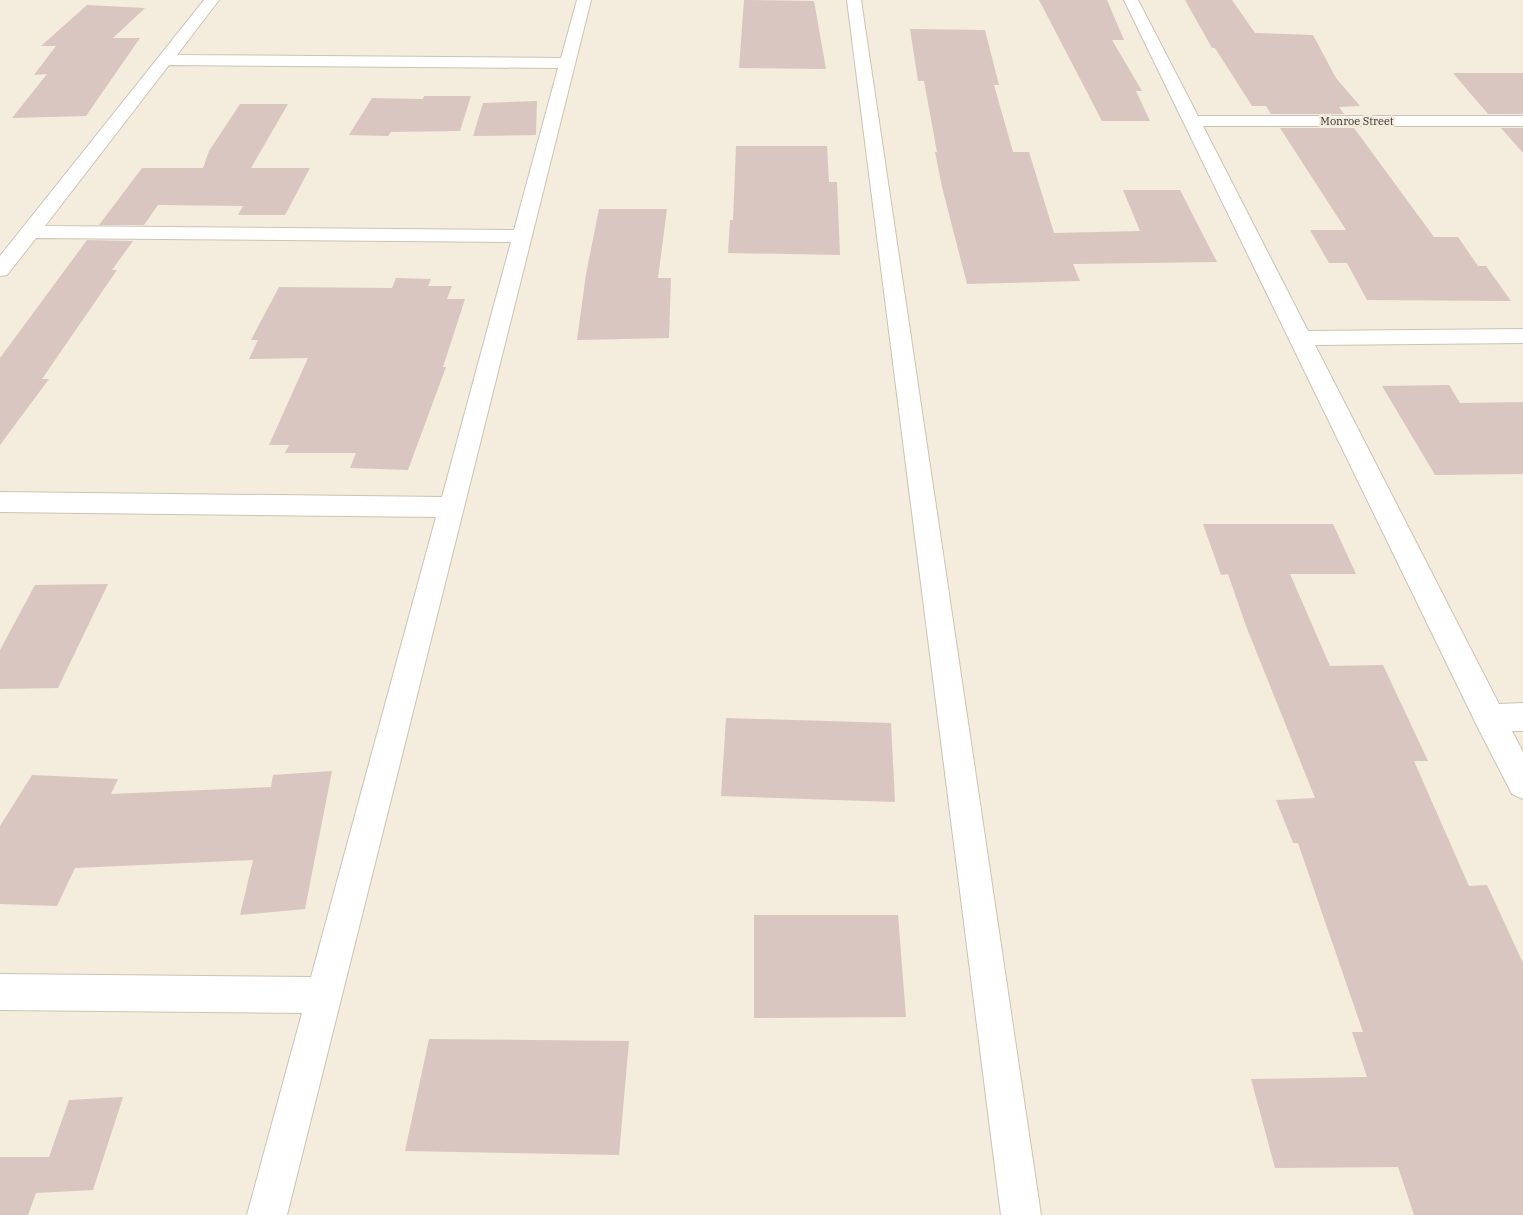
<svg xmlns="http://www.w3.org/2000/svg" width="1523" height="1215" font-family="'IBM Plex Serif',serif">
	<rect width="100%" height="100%" fill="#f4ecdc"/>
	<path fill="#d9c6c1" d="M744 0 814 1 826 69 739 68Z
		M1039 0H1107L1124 40H1112L1142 91H1136L1150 121H1102Z
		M1185 0H1232L1255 33 1313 35 1336 78 1360 106 1339 107 1344 114H1271L1266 106H1252L1215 48H1212Z
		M87 5 145 8 113 38H140L86 116 12 118 47 74 34 75 56 46H41Z
		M910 29 985 30 999 85H994L1013 152H1029L1054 233 1140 231 1123 190H1180L1217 262 1073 264 1080 281 967 284 942 187 935 152H937L924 81H918Z
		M1453 73H1523V114H1488Z
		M424 96H471L460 131 391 132 388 136 349 135 372 98 423 99Z
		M537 101 536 135 473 136 483 103Z
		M240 104H288L251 168H310L285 215H238L243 206 158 205 144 225H99L142 168H203L209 151Z
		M1280 128H1354L1434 237H1458L1478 266H1486L1511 301 1367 300 1347 263H1329L1310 230H1346Z
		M1501 128H1523V153Z
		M736 146H827L829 182H837L840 255 728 253 730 220H733Z
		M599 209H667L658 278H671L669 338 577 340 586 274Z
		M87 240 133 241 112 270H117L42 379H49L0 445V358Z
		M396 278 431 279 428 286H452L447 299H465L443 367H446L408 470 350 468 356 453H285L289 445H269L308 358 249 359 258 340H251L279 287 392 288Z
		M1449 385 1460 403 1523 402V474L1435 475 1382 386Z
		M1203 524H1333L1356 574H1290L1330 666 1383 665 1428 761H1414L1469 886 1487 885 1523 963V1215H1414L1398 1167 1275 1168 1251 1079 1367 1077 1352 1032H1363L1298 843H1293L1276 800 1315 798 1246 626 1228 574 1221 575Z
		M108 584 58 688 0 689V650L35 585Z
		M726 718 891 723 895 802 721 796Z
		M332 771 305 909 240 915 253 860 75 868 57 906 0 904V826L32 775 118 779 111 794 271 787 273 775Z
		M754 915H898L906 1017 754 1018Z
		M429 1039 629 1041 619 1155 405 1151Z
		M123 1097 93 1190 36 1193 28 1215H0V1157H49L69 1100Z"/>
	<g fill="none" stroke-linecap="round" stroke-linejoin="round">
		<defs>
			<path id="minor" d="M204 0H219L177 55 561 58 577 0H591L287 1215H247L302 1013 0 1010V974L311 977 436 517 0 512V492L442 497 511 242 36 238 7 275 0 276V256ZM169 65 558 68 514 230 45 226Z
				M847 0H861L1041 1215H1001Z
				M1124 0H1138L1198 116H1523V126H1203L1308 331 1523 329V343L1315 345 1499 704 1523 703V731H1512L1523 752V799L1512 794 1478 728Z"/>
		</defs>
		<use href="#minor" stroke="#cbc3b4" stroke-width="2"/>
		<use href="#minor" fill="#fff" fill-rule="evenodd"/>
	</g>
	<g text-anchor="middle" stroke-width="4.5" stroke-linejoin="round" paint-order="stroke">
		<g font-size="11" fill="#34312b" stroke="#f4ecdc">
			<text x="1357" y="125">Monroe Street</text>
		</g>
	</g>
</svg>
